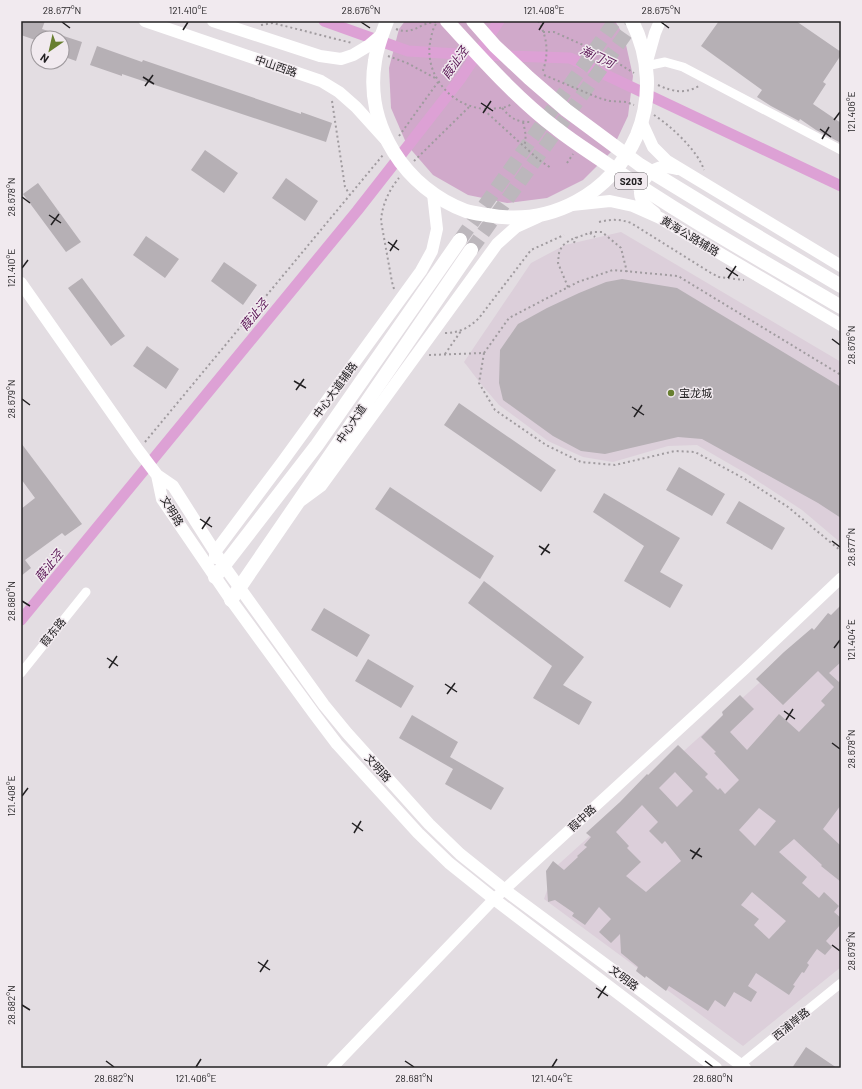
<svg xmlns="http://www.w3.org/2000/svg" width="862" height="1089" font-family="Barlow,'Noto Sans SC',sans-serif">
	<rect width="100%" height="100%" fill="#e3dde2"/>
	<path fill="#dccfda" d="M621 232 841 362V543L802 510 747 474 697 445 668 446 613 462 583 457 548 441 499 405 481 384 464 362 531 263 565 245Z
		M841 609V967L743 1046 544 899 550 882V872Z"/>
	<path fill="#d0a9ca" d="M405 21H615L624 36 633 76 628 116 611 152 583 180 547 198 507 203 468 195 433 175 407 145 391 108 389 68 399 29Z"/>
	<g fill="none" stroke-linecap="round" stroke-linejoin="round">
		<path stroke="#dda1d5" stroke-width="11" d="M324 21 408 51 475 55 570 58 841 186
			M21 620 357 211 461 78 499 21"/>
	</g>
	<path fill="#b6b0b5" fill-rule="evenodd" d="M21 21H45L42 29 82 42 76 61 62 56V38H38V41L21 35Z
		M719 21H796L841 52V55L823 82 826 84 813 104 841 123V143L816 130 800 119 799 121 771 106 757 97 762 90 701 46Z
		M97 46 142 62 143 60 301 114V112L332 123 326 142 122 74V76L90 65Z
		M205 150 238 173 224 193 191 170Z
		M286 178 318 201 305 221 272 198Z
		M38 183 81 242 66 252 23 194Z
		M146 236 179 259 165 278 133 255Z
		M224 262 257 285 243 305 211 281Z
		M82 278 125 336 111 346 68 288Z
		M622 279 677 288 841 387V518L818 503 702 439 678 437 605 454 581 451 553 436 503 400 499 383 500 350 518 324 547 308 579 293 606 282Z
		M147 346 179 369 166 389 133 366Z
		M459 403 556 470 541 492 444 425Z
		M21 443 82 524 65 536 62 533 25 560 31 568 21 576V509L35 498 21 479Z
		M679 467 725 494 712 516 666 490Z
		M390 487 494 556 480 579 375 509Z
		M604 493 680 538 660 572 683 585 670 608 624 581 644 546 593 512Z
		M739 501 785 528 772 550 726 523Z
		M484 581 584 657 563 685 592 702 579 725 533 698 552 666 468 603Z
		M841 605V662L829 673 839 682 841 680V805L823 829 841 846V882L821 866 822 865 794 839 779 852 807 877 802 883 819 898 824 892 839 906 834 912 841 918V924L826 941 832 947 825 955 817 949 807 963 809 965 804 973 802 972 793 985 795 986 789 995 756 973 748 986 757 992 751 1002 734 992 725 1007 715 1000 708 1011 669 986 666 991 646 976 645 978 636 971 638 967 621 953 620 934 611 943 599 932 611 919 599 907 585 925 572 916 574 913 555 900 548 902 546 871 553 861 564 870 578 857 577 856 587 847 584 845 591 837 586 833 620 802 647 774 648 775 678 745 708 774 705 777 718 790 720 788 725 794 739 780 714 753 716 752 701 737 723 715 722 712 740 695 754 709 730 732 747 750 779 714 799 732 825 705 821 701 834 687 818 671 783 705 756 679 784 652 812 628 814 630 828 613 831 615ZM675 772 693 791 677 807 659 788ZM642 805 658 822 649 831 662 844 665 841 681 861 646 892 626 876 641 862 627 848 629 846 616 832ZM759 808 776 821 755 846 739 830ZM752 892 786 921 769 939 754 925 759 919 741 905Z
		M324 608 370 635 357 657 311 630Z
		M368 659 414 686 401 708 355 681Z
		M412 715 458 742 450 757 504 788 491 810 445 784 453 769 399 738Z
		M806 1047 837 1068H792Z"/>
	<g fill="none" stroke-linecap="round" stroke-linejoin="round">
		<path stroke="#bcb7bc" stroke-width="14" stroke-dasharray="14 7" stroke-linecap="butt" d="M460 240 615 21
			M471 250 635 21"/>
		<path stroke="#a09b9f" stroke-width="2" stroke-dasharray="2 3" stroke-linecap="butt" d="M538 21C548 37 549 56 542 73
			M436 24C433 28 432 33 431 38 421 77 458 115 497 108 503 108 507 107 512 104
			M261 25 273 23 352 43
			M396 29C414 36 419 22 437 22
			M543 32H554L601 53 634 73
			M388 56 407 63 437 79
			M544 75 599 98 610 101 626 102 634 105
			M658 85C673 92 685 94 699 86
			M332 101 345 187 350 195
			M502 108C512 119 516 122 531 122
			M484 110 539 160 551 168
			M654 115C671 126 698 151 704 170
			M523 122C525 130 527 138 524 146
			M399 136 438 82
			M414 161 469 107
			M567 163 573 154
			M599 222C611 219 620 219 631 223L711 273 719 277 744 280
			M590 233 595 237
			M574 243 576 237
			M568 287 558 263 559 253 562 246 570 240 592 232H602L621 248 627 272
			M394 289 392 282 381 221C382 205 389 190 399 178
			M445 333C459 333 469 328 479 318L531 250 564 235
			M484 353 509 318 578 282 613 270 678 276 841 375
			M445 354 461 331
			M429 355 484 353 479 383 495 410 546 445 581 462 615 465 675 451 695 452 745 479 788 507 841 551
			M145 442 383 155"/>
		<path stroke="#fff" stroke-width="9" d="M646 66 665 62 683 67 841 150
			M21 673 86 592
			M740 1065 841 983"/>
		<path stroke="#fff" stroke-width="11" d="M332 1068 494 899 745 669 841 578"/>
		<path stroke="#fff" stroke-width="12" d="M145 21 321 81 339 92 356 107 385 139
			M213 21 320 56 341 59 353 55 368 46 381 35
			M646 65 655 33 660 21
			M642 123 653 147 667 161 841 266
			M572 205 610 201 633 206 660 218 841 325
			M655 213C649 209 640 201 640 193 640 182 653 166 664 167 668 167 673 168 677 169
			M21 283 138 450 157 475 173 486 224 566 324 705 347 733 429 824 460 854 505 890 745 1068
			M157 475 162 499 231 600 315 715 337 744 418 833 449 863 494 899 716 1068
			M302 500 321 486 497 244 516 227 538 217
			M215 558V552L283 461 421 271 432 251 437 229 433 194"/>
		<path stroke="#fff" stroke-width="14" d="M387 21C382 34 377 47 375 61 364 126 406 189 466 211 473 213 481 214 487 215 551 227 611 194 637 135 652 98 650 57 632 21
			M447 21C482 59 516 98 557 129 572 141 588 151 604 162 680 215 761 260 841 307
			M473 21 495 46 529 78 566 110 640 165 740 226 841 286
			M215 577 317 445 460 240
			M231 600 471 250"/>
	</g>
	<path fill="none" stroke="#222022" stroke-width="1.5" d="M62 22 70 28M361 22 370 28M661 22 669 28M183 30 188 22M539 30 544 22M143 77 154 84M145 86 153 75M481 103 493 111M483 113 491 101M834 120 840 112M820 129 831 137M822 139 829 127M22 197 30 203M49 215 61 223M51 225 59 214M388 242 399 250M390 251 397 240M22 268 28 260M726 268 738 276M728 278 736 266M832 339 840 345M294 381 306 388M296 390 304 379M22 399 30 405M632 407 644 415M634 417 642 405M200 519 212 527M202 529 210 517M832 541 840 547M539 546 550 553M541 555 549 544M22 601 30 606M834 648 840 640M107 658 118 666M109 668 117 656M445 684 457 692M447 694 455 683M784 711 795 719M786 720 793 709M832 743 840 749M22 796 28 788M352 823 363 831M354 833 361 821M690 850 702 857M692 859 700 848M832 945 840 951M258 962 270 970M260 972 268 960M596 988 608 996M598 998 606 986M22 1005 30 1010M106 1061 114 1067M405 1061 414 1067M705 1061 713 1067M196 1067 201 1059M552 1067 557 1059"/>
	<circle fill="#687f30" stroke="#f1eaef" stroke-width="1.5" cx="671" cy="393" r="4"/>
	<g text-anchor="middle" stroke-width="3" stroke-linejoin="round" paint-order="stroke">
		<rect fill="#f1eaef" stroke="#605d60" stroke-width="1" x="615" y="173" width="32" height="16" rx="3"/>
		<g font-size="10" font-weight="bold" fill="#222022">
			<text x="631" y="185">S203</text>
		</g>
		<g font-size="11" fill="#222022" stroke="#f1eaef">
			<text transform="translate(276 66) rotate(19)" y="4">中山西路</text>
			<text transform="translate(690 236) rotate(31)" y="4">黄海公路辅路</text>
			<text transform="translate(335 390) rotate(-54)" y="4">中心大道辅路</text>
			<text transform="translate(351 424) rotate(-56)" y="4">中心大道</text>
			<text transform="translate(172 511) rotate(59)" y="4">文明路</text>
			<text transform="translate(53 632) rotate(-51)" y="4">葭东路</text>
			<text transform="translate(378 768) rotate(48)" y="4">文明路</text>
			<text transform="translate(582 818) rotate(-43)" y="4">葭中路</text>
			<text transform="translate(624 978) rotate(37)" y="4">文明路</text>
			<text transform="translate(791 1024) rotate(-39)" y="4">西浦岸路</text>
		</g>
		<g font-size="11" fill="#222022" stroke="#f1eaef" text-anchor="start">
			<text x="679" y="397">宝龙城</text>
		</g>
		<g font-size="12" font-style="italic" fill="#591454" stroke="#f1eaef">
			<text transform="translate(597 57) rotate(25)" y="4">海门河</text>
			<text transform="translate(455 63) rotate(-55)" y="4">葭沚泾</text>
			<text transform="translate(254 315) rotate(-51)" y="4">葭沚泾</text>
			<text transform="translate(49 566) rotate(-51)" y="4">葭沚泾</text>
		</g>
	</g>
	<rect width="862" height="1089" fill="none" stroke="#f1eaef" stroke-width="44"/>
	<g transform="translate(50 50) rotate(214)"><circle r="19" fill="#f1eaef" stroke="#9e999d"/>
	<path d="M0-3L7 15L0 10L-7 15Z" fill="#687f30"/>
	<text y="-6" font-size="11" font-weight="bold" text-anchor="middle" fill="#222022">N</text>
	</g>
	<rect x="22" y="22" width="818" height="1045" fill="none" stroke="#222022" stroke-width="1.5"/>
	<g font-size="10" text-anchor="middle" fill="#222022">
		<text x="62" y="14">28.677°N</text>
		<text x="188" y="14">121.410°E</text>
		<text x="361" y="14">28.676°N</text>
		<text x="544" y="14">121.408°E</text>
		<text x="661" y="14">28.675°N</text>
		<text transform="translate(851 112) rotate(-90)" y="4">121.406°E</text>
		<text transform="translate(11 197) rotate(-90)" y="4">28.678°N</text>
		<text transform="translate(11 268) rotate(-90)" y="4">121.410°E</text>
		<text transform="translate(851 345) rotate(-90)" y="4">28.676°N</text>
		<text transform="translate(11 399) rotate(-90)" y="4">28.679°N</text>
		<text transform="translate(851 547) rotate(-90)" y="4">28.677°N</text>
		<text transform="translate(11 601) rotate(-90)" y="4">28.680°N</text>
		<text transform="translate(851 640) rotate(-90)" y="4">121.404°E</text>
		<text transform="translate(851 749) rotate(-90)" y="4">28.678°N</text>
		<text transform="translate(11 796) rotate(-90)" y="4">121.408°E</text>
		<text transform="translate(851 951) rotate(-90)" y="4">28.679°N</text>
		<text transform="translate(11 1005) rotate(-90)" y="4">28.682°N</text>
		<text x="114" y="1082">28.682°N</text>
		<text x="196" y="1082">121.406°E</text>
		<text x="414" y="1082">28.681°N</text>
		<text x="552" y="1082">121.404°E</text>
		<text x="713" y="1082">28.680°N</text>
	</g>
</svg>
